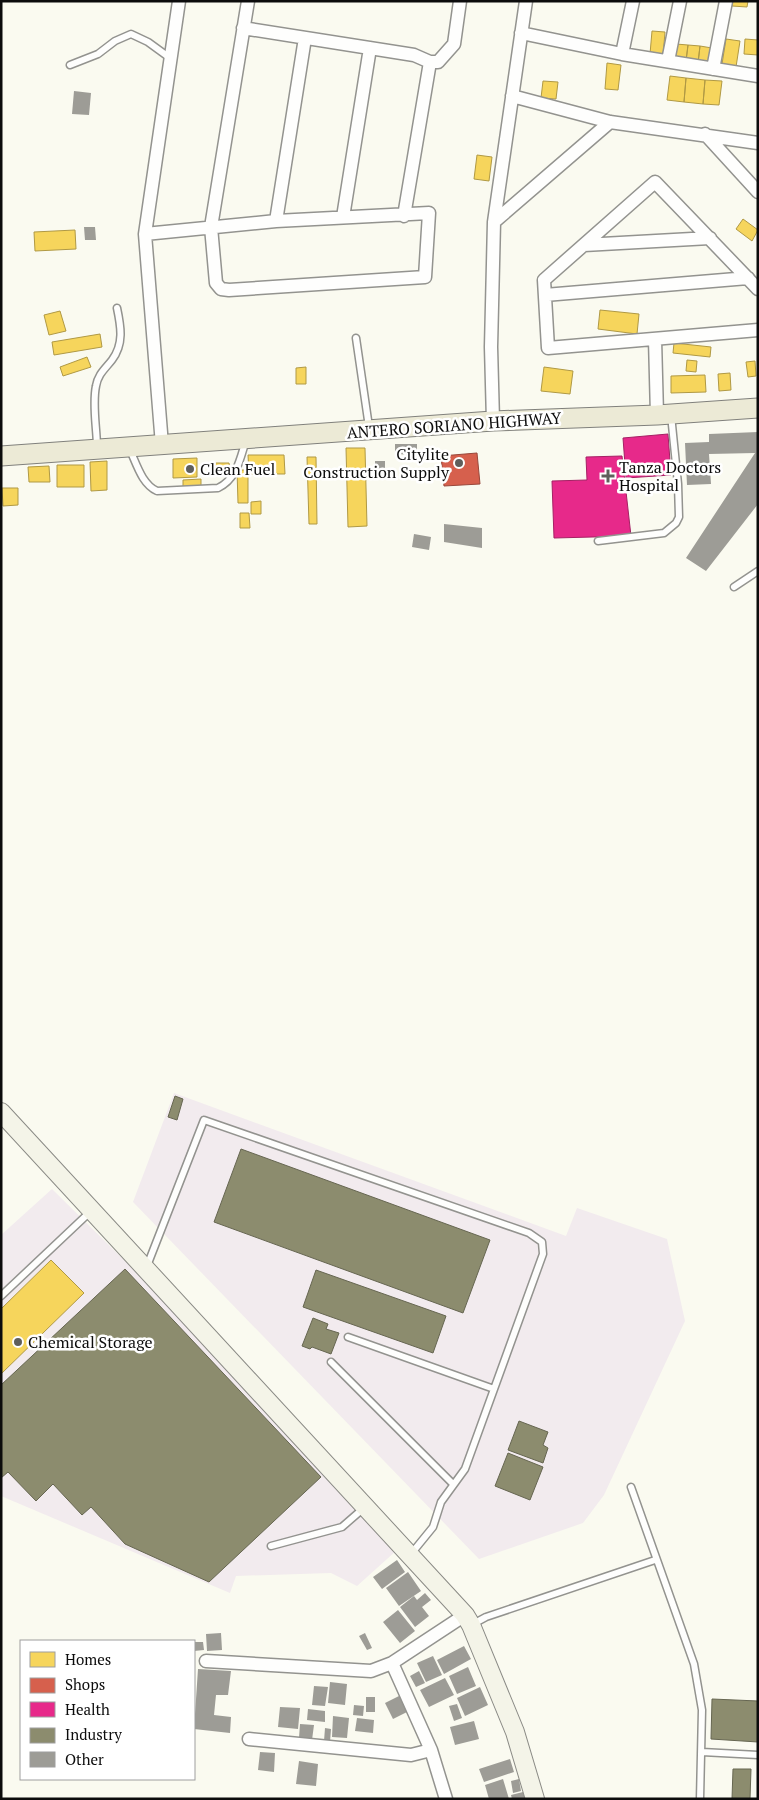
<svg xmlns="http://www.w3.org/2000/svg" width="759" height="1800" font-family="'PT Serif',serif">
	<rect width="100%" height="100%" fill="#fafaf0"/>
	<path fill="#f2ebee" d="M174 1093 566 1236 577 1208 667 1239 685 1321 604 1495 583 1523 479 1559 133 1202Z
		M52 1189 124 1260 397 1550 357 1586 331 1573 236 1576 230 1593 1 1496V1235Z"/>
	<path fill="#f6d55c" stroke="#b09944" d="M732 1H748L747 7 732 6Z
		M652 31 665 32 663 56 650 54Z
		M726 39 740 41 736 67 722 64Z
		M745 39 758 40V55L744 54Z
		M676 44 688 45 686 61 675 60Z
		M688 45 700 46 698 63 686 61Z
		M700 46 712 48 710 64 698 63Z
		M607 63 621 65 618 90 605 89Z
		M670 76 686 78 684 102 667 100Z
		M686 78 705 80 703 104 684 102Z
		M705 80 722 81 719 105 703 104Z
		M543 81 558 82 556 99 541 98Z
		M477 155 492 157 489 181 474 179Z
		M743 219 758 230 752 241 736 229Z
		M75 230 76 249 35 251 34 232Z
		M600 310 639 314 637 334 598 329Z
		M60 311 66 331 49 335 44 315Z
		M100 334 102 347 54 355 52 342Z
		M674 343 711 347 710 357 673 353Z
		M87 357 91 367 63 376 60 367Z
		M687 360 697 361 696 372 686 371Z
		M755 361 756 376 748 377 746 362Z
		M306 367V384H296V368Z
		M544 367 573 371 570 394 541 391Z
		M730 373 731 390 719 391 718 374Z
		M705 375 706 392 671 393V376Z
		M346 448H365L367 526 348 527Z
		M248 455H284L285 474H249Z
		M307 457H316L317 524H309Z
		M197 458V477L173 478V459Z
		M107 461V490L91 491 90 462Z
		M215 463H229L230 470H216Z
		M57 465H84V487H57Z
		M49 466 50 482H29L28 467Z
		M237 470H248V503H238Z
		M201 479V486L183 487V480Z
		M2 488H18V505L3 506Z
		M261 501V514H251V502Z
		M240 513H249L250 528H240Z
		M51 1260 84 1293 1 1374V1309Z"/>
	<path fill="#d6604d" stroke="#99473a" d="M477 453 480 484 444 486 441 456Z"/>
	<path fill="#e7298a" stroke="#a52064" d="M668 434 671 475 626 478 623 438Z
		M622 456 631 536 554 538 552 481 587 480 586 457Z"/>
	<path fill="#8c8c6e" stroke="#666651" d="M175 1096 183 1099 177 1120 168 1117Z
		M241 1149 490 1240 463 1313 214 1222Z
		M125 1269 321 1477 209 1582 125 1544 91 1507 82 1515 53 1484 36 1501 8 1472 1 1478V1385Z
		M316 1270 446 1316 433 1353 303 1307Z
		M313 1318 328 1324 326 1329 339 1333 331 1354 312 1347 310 1349 302 1346Z
		M519 1421 548 1432 543 1445 548 1448 543 1463 508 1450Z
		M508 1453 543 1467 530 1500 495 1486Z
		M712 1699 758 1701V1742L711 1739Z
		M733 1769H751L750 1799H732Z"/>
	<path fill="#9d9c96" d="M74 91 91 93 89 115 72 114Z
		M84 227H95L96 240H85Z
		M758 432V504L706 571 686 558 755 453 709 454 711 484 687 485 685 443 709 442V434Z
		M395 444H417V455L395 454Z
		M375 461H385V471L375 470Z
		M444 524 482 528V548L444 542Z
		M414 534 431 537 429 550 412 547Z
		M397 1560 405 1572 382 1589 373 1577Z
		M408 1572 421 1591 399 1606 386 1588Z
		M425 1593 431 1600 422 1607 429 1616 415 1627 400 1607 414 1596 417 1600Z
		M398 1610 415 1631 400 1643 383 1622Z
		M221 1633 222 1650 207 1651 206 1634Z
		M365 1633 372 1648 367 1650 359 1636Z
		M194 1642H203L204 1650 194 1651Z
		M464 1646 471 1659 444 1674 437 1660Z
		M433 1656 442 1675 426 1682 417 1663Z
		M468 1667 476 1686 457 1694 449 1676Z
		M198 1669 231 1671 228 1695H216L214 1715 231 1717 230 1733 194 1729Z
		M419 1671 425 1683 416 1687 410 1676Z
		M445 1678 454 1695 429 1707 420 1690Z
		M330 1682 347 1684 345 1705 328 1703Z
		M314 1686 328 1687 325 1706 312 1705Z
		M480 1687 488 1705 465 1716 457 1698Z
		M401 1695 409 1711 393 1719 385 1703Z
		M366 1697H375V1712H366Z
		M457 1704 462 1718 454 1721 449 1706Z
		M354 1705 364 1706 363 1716 353 1715Z
		M280 1707 300 1708 298 1729 278 1727Z
		M308 1709 325 1711V1722L307 1720Z
		M333 1716 349 1718 347 1738 332 1737Z
		M357 1718 374 1720 373 1733 355 1731Z
		M474 1721 479 1739 455 1745 450 1727Z
		M300 1724 314 1725 312 1740 299 1738Z
		M325 1728 331 1729 330 1742 324 1741Z
		M260 1752 275 1753 274 1772 258 1770Z
		M510 1759 514 1772 484 1782 479 1769Z
		M299 1761 318 1764 316 1786 296 1784Z
		M503 1779 509 1799H489L485 1785Z
		M519 1779 521 1791 513 1793 511 1781Z
		M523 1792 525 1799H512L511 1795Z"/>
	<g fill="none" stroke-linecap="round" stroke-linejoin="round">
		<defs>
			<path id="lane" d="M70 65 98 54 115 41 131 34 148 42 170 58
				M356 338 369 427
				M97 448C97 429 92 405 96 386 98 374 105 369 112 360 124 344 121 327 117 308
				M130 450C137 465 142 484 157 491L218 488C237 479 240 459 246 440
				M598 541 664 533 676 523 679 517 678 484 671 415
				M734 587 758 571
				M147 1266 204 1120 529 1233 542 1242 543 1254 465 1469 441 1502 433 1527 411 1554
				M1 1296 90 1212
				M348 1337 494 1389
				M331 1362 453 1484
				M631 1487 694 1664 702 1710 700 1799
				M271 1546 342 1527 365 1507
				M473 1624 486 1617 655 1560
				M702 1752 758 1755"/>
			<path id="street" d="M243 28 414 55 430 62
				M521 33 622 54 758 76
				M622 54 633 1
				M668 61 680 1
				M713 69 726 1
				M512 96 610 122 758 143
				M705 134 758 192
				M404 216 430 62H438L454 44 460 1
				M343 217 370 48
				M276 221 305 38
				M494 222 610 122
				M145 234 276 221 429 213 425 277 229 290 221 289 216 283 211 227 248 1
				M584 245 710 238
				M758 289 655 182 544 280 548 348 758 330
				M545 295 748 278
				M655 339 657 415
				M493 421 491 347 494 222 526 1
				M162 445 145 234 179 1
				M206 1661 371 1671 392 1663 465 1615
				M392 1663 431 1750 446 1799
				M249 1739 411 1755 431 1750"/>
			<path id="secondary" d="M1 1112 465 1615 471 1625 515 1732 535 1799"/>
			<path id="primary" d="M1 456 493 421 657 415 758 408"/>
		</defs>
		<use href="#lane" stroke="#93938f" stroke-width="9"/>
		<use href="#street" stroke="#93938f" stroke-width="15"/>
		<use href="#secondary" stroke="#8a8a85" stroke-width="20"/>
		<use href="#primary" stroke="#80807c" stroke-width="21"/>
		<use href="#lane" stroke="#fefefd" stroke-width="6"/>
		<use href="#street" stroke="#fefefd" stroke-width="12"/>
		<use href="#secondary" stroke="#f4f4e8" stroke-width="18"/>
		<use href="#primary" stroke="#ecead6" stroke-width="19"/>
	</g>
	<g fill="#5f5f5c" stroke="#fff" stroke-width="2">
		<circle cx="459" cy="463" r="5"/>
		<circle cx="190" cy="469" r="5"/>
		<path d="M605.5 468.5h5v5h5v5h-5v5h-5v-5h-5v-5h5z"/>
		<circle cx="18" cy="1342" r="5"/>
	</g>
	<g text-anchor="middle" stroke-width="5" stroke-linejoin="round" paint-order="stroke">
		<g font-size="16" fill="#0c0c0c" stroke="#fff">
			<text transform="translate(454 425) rotate(-4)" y="6">ANTERO SORIANO HIGHWAY</text>
		</g>
		<g font-size="16" fill="#0c0c0c" stroke="#fff" text-anchor="start">
			<text x="449" y="460" text-anchor="end">Citylite<tspan x="449" dy="18">Construction Supply</tspan></text>
			<text x="619" y="473">Tanza Doctors<tspan x="619" dy="18">Hospital</tspan></text>
			<text x="200" y="475">Clean Fuel</text>
			<text x="28" y="1348">Chemical Storage</text>
		</g>
	</g>
	<rect width="759" height="1800" fill="none" stroke="#0c0c0c" stroke-width="5"/>
	<rect x="20" y="1640" width="175" height="140" fill="#ffffff" stroke="#9e9e9e"/>
	<rect x="30" y="1652" width="25" height="15" fill="#f6d55c" stroke="#9e9e9e"/>
	<text x="65" y="1665" font-size="15" fill="#0c0c0c">Homes</text>
	<rect x="30" y="1678" width="25" height="15" fill="#d6604d" stroke="#9e9e9e"/>
	<text x="65" y="1690" font-size="15" fill="#0c0c0c">Shops</text>
	<rect x="30" y="1702" width="25" height="15" fill="#e7298a" stroke="#9e9e9e"/>
	<text x="65" y="1715" font-size="15" fill="#0c0c0c">Health</text>
	<rect x="30" y="1728" width="25" height="15" fill="#8c8c6e" stroke="#9e9e9e"/>
	<text x="65" y="1740" font-size="15" fill="#0c0c0c">Industry</text>
	<rect x="30" y="1752" width="25" height="15" fill="#9d9c96" stroke="#9e9e9e"/>
	<text x="65" y="1765" font-size="15" fill="#0c0c0c">Other</text>
</svg>
